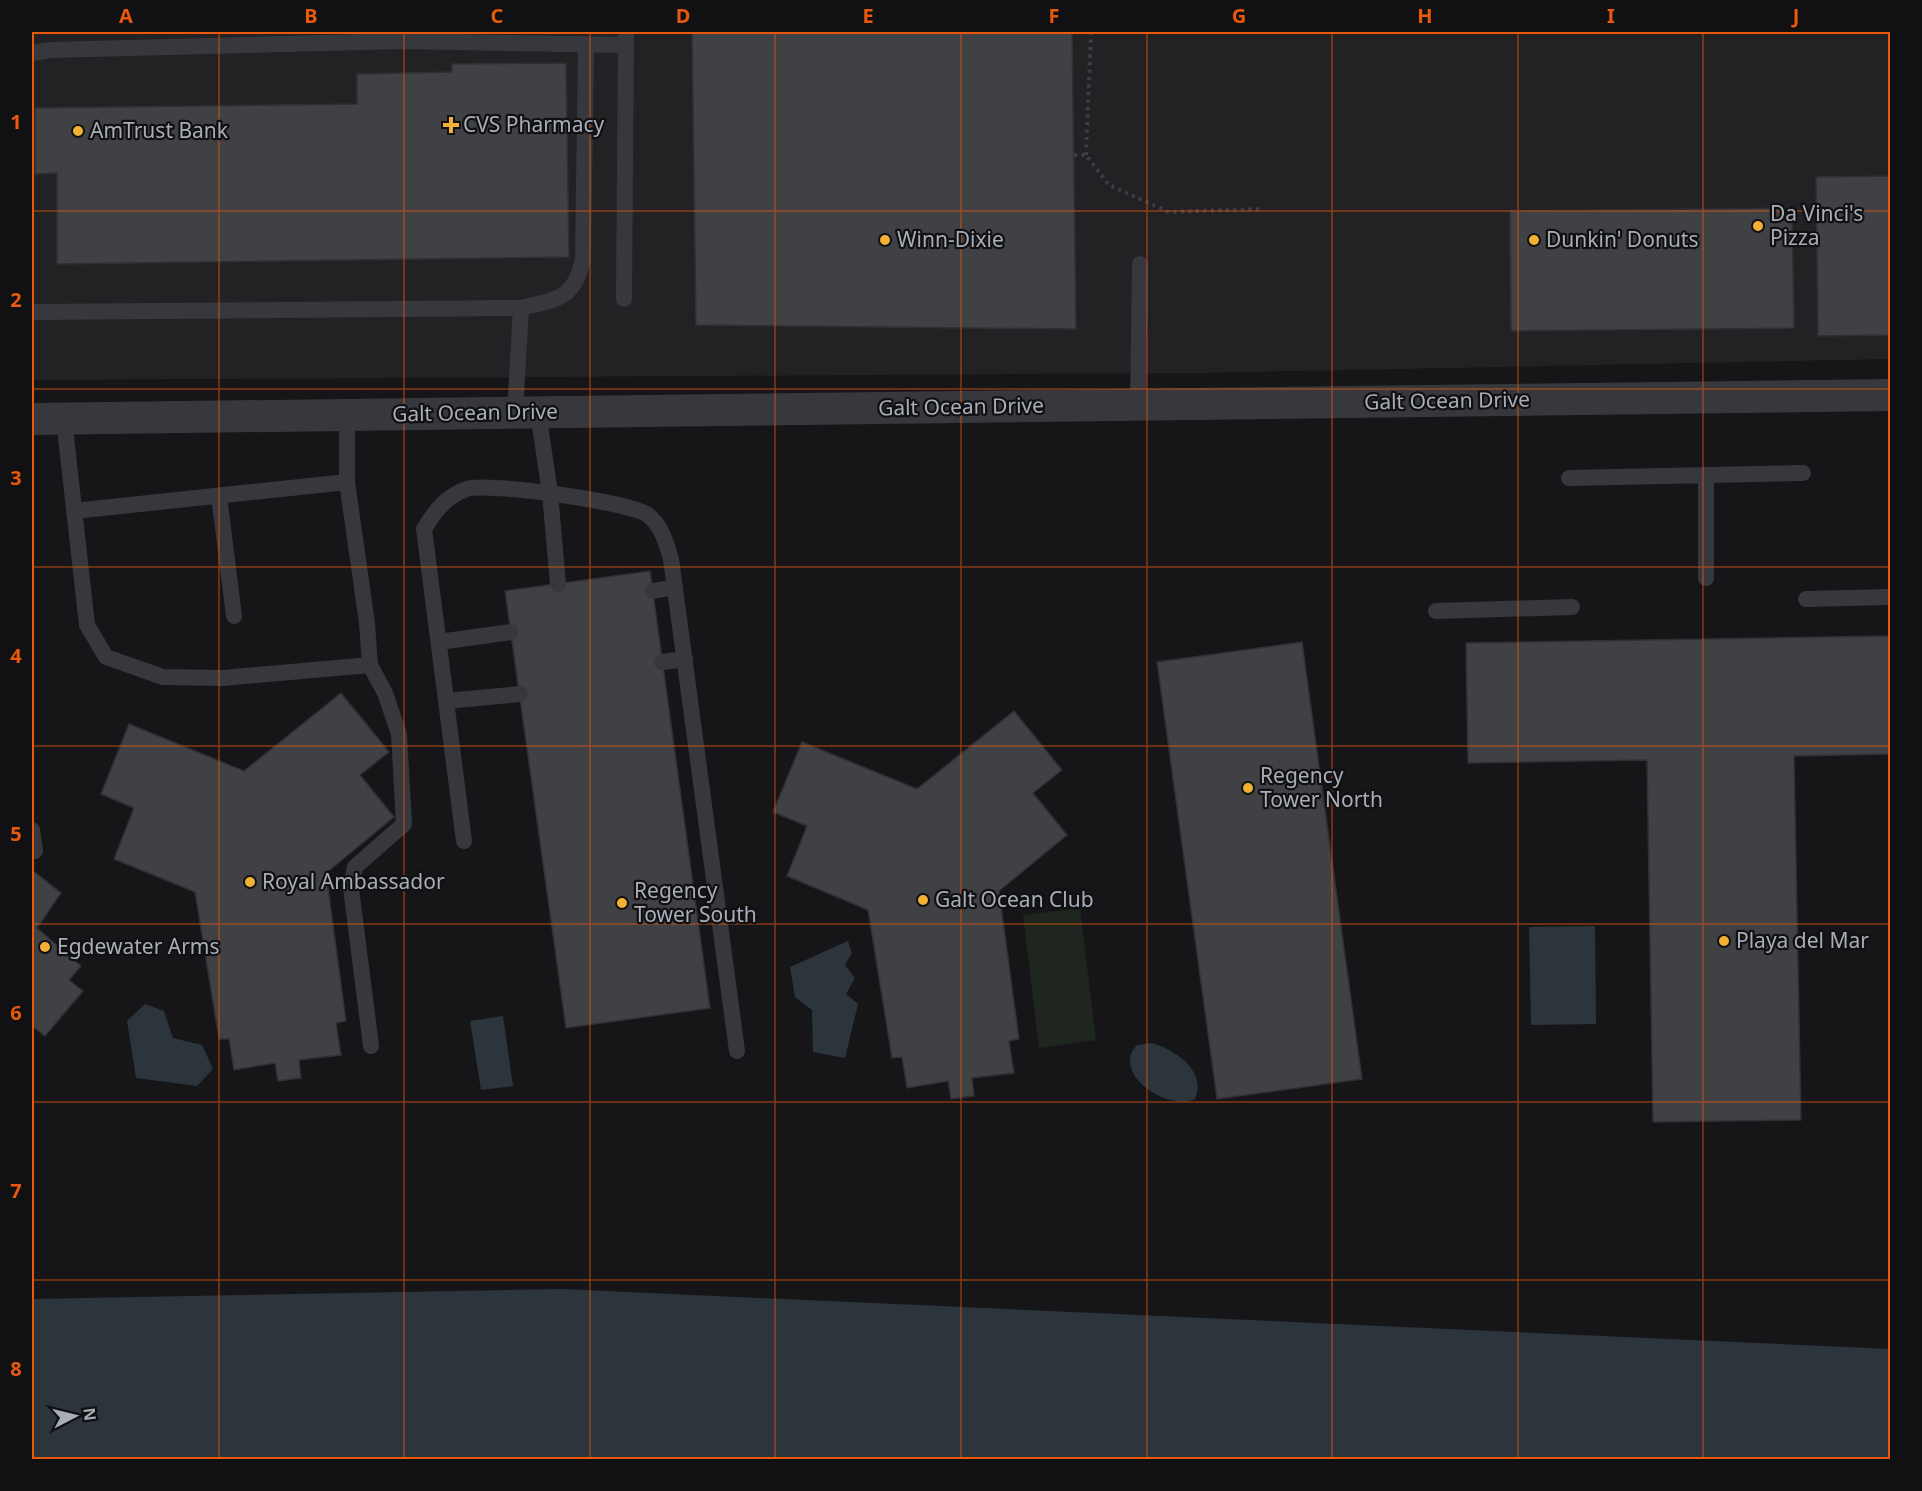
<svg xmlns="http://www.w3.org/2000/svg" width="1922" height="1491" font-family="'Noto Sans',sans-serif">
	<rect width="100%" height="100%" fill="#161618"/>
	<path fill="#222225" d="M32 32H1890V359L1200 373 32 380Z"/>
	<path fill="#1e261f" d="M1080 908 1096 1040 1039 1048 1023 915Z"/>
	<path fill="#2c353c" d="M1595 926 1596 1024 1531 1025 1529 927Z
		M848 941 852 953 845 965 855 978 846 994 858 1004 845 1058 813 1052 812 1010 795 997 790 967Z
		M145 1004 164 1011 173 1038 202 1045 213 1069 197 1086 136 1078 127 1021Z
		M503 1016 513 1086 481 1090 470 1021Z
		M1152 1043C1176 1050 1207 1071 1195 1099 1167 1112 1110 1073 1137 1045Z
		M562 1289 1890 1349V1459H32V1299Z"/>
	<path fill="#404145" stroke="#303034" stroke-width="1.5" d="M692 32H1072L1076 329 696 325Z
		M566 63 569 257 57 264V173L35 174V108L357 104V74L452 72V64Z
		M1890 176V335L1818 336 1816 177Z
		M1792 208 1794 328 1511 331 1510 211Z
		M650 571 710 1008 566 1028 505 591Z
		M1890 636V754L1794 756 1801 1120 1653 1122 1647 760 1468 763 1466 643Z
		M1302 642 1362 1079 1217 1099 1157 662Z
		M341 693 389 752 360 775 394 817 326 873 346 1021 336 1023 341 1055 299 1060 301 1078 278 1081 275 1063 234 1070 229 1039H219L195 892 114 859 134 808 101 794 129 724 244 771Z
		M1014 711 1062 770 1033 793 1067 835 999 891 1019 1039 1009 1041 1014 1073 972 1078 974 1096 951 1099 948 1081 907 1088 902 1057 892 1058 868 910 787 876 807 826 773 812 802 742 917 789Z
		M32 870 61 893 37 928 81 966 69 980 83 991 45 1036 32 1026Z"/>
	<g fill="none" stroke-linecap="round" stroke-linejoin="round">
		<path stroke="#3d3f44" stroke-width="4" stroke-dasharray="3 4.5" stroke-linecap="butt" d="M1074 155H1086L1109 185 1169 212 1260 209
			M1086 155 1091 32"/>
		<path stroke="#37383d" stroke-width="16" d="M403 41 626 45
			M32 53 51 50 403 41V32
			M624 299 626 32
			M521 308C557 299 574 300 583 259L586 45
			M32 312 521 308 515 412
			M1138 405 1140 264
			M538 412 550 493 558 584
			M64 419 87 625 106 657 163 677 223 678 370 665 367 623 347 482V415
			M1706 475V578
			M1569 478 1803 473
			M219 496 234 616
			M74 511 347 482
			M653 591 675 587
			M1806 599 1890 597
			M1436 611 1572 607
			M439 642 511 632
			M662 662 685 659
			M370 665 385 693 399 734 404 824 355 867 351 888 371 1046
			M446 701 520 694
			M32 830 35 851
			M464 841 424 529C435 511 446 496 467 489 487 482 630 502 648 515 662 526 666 543 671 559L737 1051"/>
		<path stroke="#37383d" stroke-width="32" d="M32 419 1890 395"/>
	</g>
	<path fill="none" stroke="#e8590c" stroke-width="1.5" stroke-opacity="0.55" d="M219 32V1460M404 32V1460M590 32V1460M775 32V1460M961 32V1460M1147 32V1460M1332 32V1460M1518 32V1460M1703 32V1460M32 211H1890M32 389H1890M32 567H1890M32 746H1890M32 924H1890M32 1102H1890M32 1280H1890"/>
	<g fill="#f2b134" stroke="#111113" stroke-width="2">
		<path d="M448 116h6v6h6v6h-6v6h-6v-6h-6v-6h6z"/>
		<circle cx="78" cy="131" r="6"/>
		<circle cx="1758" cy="226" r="6"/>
		<circle cx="885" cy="240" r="6"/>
		<circle cx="1534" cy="240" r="6"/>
		<circle cx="1248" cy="788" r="6"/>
		<circle cx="250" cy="882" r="6"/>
		<circle cx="923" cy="900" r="6"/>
		<circle cx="622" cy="903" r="6"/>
		<circle cx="1724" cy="941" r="6"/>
		<circle cx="45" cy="947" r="6"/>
	</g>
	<g text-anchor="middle" stroke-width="4.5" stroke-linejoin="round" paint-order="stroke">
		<g font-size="21" fill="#a8adb8" stroke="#111113" text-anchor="start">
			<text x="463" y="132">CVS Pharmacy</text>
			<text x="90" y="138">AmTrust Bank</text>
			<text x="1770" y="221">Da Vinci's<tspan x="1770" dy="24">Pizza</tspan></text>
			<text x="897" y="247">Winn-Dixie</text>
			<text x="1546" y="247">Dunkin' Donuts</text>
			<text x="1260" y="783">Regency<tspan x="1260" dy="24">Tower North</tspan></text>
			<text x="262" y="889">Royal Ambassador</text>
			<text x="634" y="898">Regency<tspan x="634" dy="24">Tower South</tspan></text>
			<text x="935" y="907">Galt Ocean Club</text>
			<text x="1736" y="948">Playa del Mar</text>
			<text x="57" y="954">Egdewater Arms</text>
		</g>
		<g font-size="21" fill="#a8adb8" stroke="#111113">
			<text transform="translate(1447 401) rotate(-1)" y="7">Galt Ocean Drive</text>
			<text transform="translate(961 407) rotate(-1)" y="7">Galt Ocean Drive</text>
			<text transform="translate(475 413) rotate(-1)" y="7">Galt Ocean Drive</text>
		</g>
	</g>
	<rect width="1922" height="1491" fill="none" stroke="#111113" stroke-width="66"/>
	<g transform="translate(75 1416) rotate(83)" stroke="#111113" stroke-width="4.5" paint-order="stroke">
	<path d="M0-4.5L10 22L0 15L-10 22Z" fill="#a8adb8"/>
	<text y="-9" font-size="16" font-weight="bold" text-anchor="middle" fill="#a8adb8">N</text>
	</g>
	<rect x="33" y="33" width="1856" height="1425" fill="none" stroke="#e8590c" stroke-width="2"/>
	<g font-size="20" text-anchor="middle" font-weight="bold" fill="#e8590c">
		<text x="126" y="23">A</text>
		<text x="311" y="23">B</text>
		<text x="497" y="23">C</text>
		<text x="683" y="23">D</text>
		<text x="868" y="23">E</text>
		<text x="1054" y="23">F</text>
		<text x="1239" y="23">G</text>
		<text x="1425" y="23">H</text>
		<text x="1611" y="23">I</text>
		<text x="1796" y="23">J</text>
		<text x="16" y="129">1</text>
		<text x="16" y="307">2</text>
		<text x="16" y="485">3</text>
		<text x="16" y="663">4</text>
		<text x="16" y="841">5</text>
		<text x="16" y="1020">6</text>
		<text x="16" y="1198">7</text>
		<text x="16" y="1376">8</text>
	</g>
</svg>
